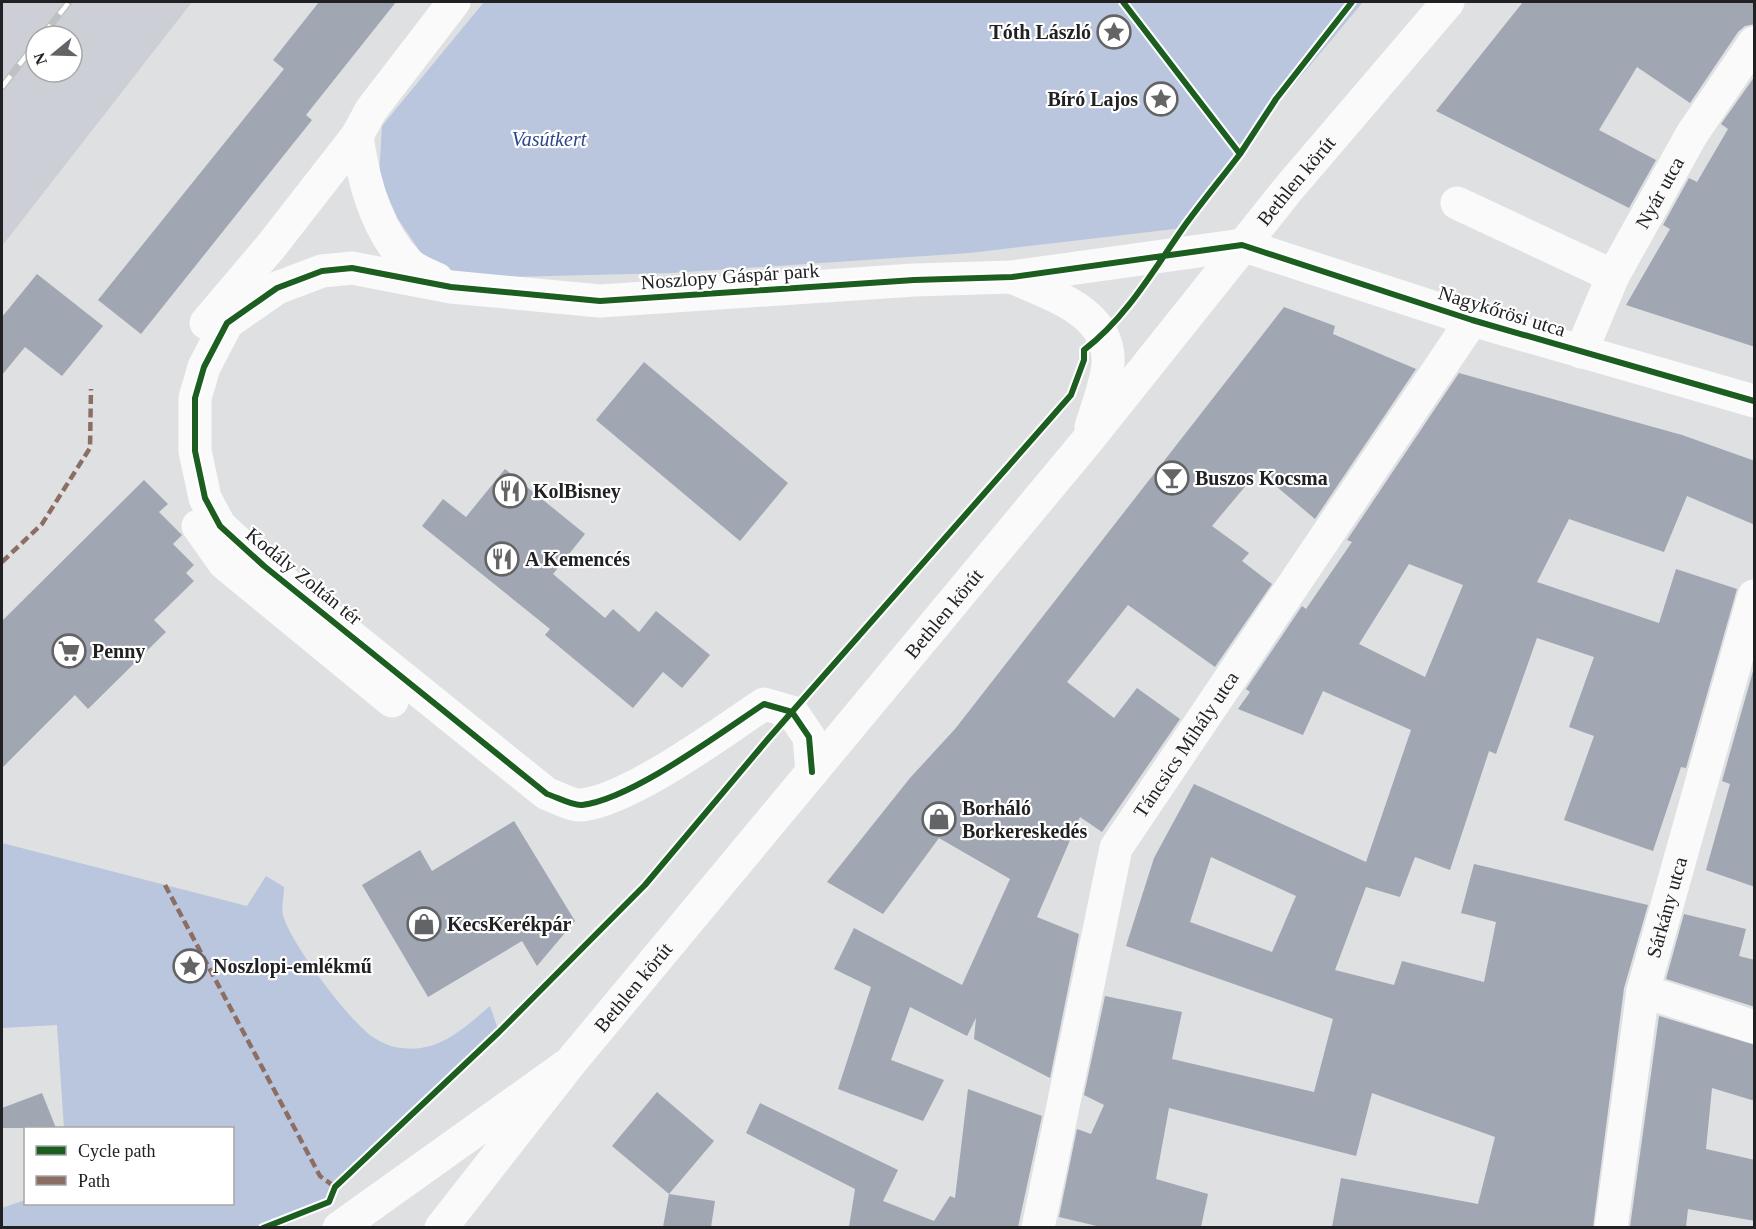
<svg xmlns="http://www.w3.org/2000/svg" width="1756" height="1229" font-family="Georgia,serif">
	<rect width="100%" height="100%" fill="#dee0e2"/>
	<path fill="#ccd0d6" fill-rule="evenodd" d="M2 2H192L2 246ZM36 36H72V72H36Z"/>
	<path fill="#bac5de" d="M484 2H1363L1261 124 1183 228 969 253 821 263 671 273 472 278 427 262 398 219 379 177 382 126Z
		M2 843 247 906 266 876 284 887C284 896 281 907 283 915 289 941 352 1026 376 1039 382 1043 394 1048 402 1048 439 1053 464 1028 490 1006L499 1032 335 1187 329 1202 263 1228 2 1227V1208L25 1200 26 1204H232V1128H64L57 1025 2 1028Z"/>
	<path fill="#a0a6b2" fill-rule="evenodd" d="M319 2H396L306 115 312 120 141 334 98 300 284 69 273 60Z
		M1523 2H1755V24L1745 26 1738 32 1690 103 1637 67 1599 130 1656 160 1629 208 1436 111Z
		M1755 76V347L1626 305 1670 229 1663 225 1689 178 1697 182 1728 129 1721 124Z
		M37 274 103 326 62 376 25 347 2 375V317Z
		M1284 307 1335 326 1333 334 1416 369 1315 519 1258 471 1212 526 1249 553 1242 561 1272 584 1215 667 1128 605 1067 682 1114 718 1137 688 1180 719 1102 832 1080 817 1037 917 1079 934 1050 1078 974 1039 976 1018 967 1036 910 1007 891 1060 944 1080 923 1121 838 1089 871 987 834 969 854 928 962 985 1010 879 939 838 883 914 827 882 910 778 955 729Z
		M644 362 788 483 740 541 596 420Z
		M1459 373 1682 435 1755 461V525L1687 496 1664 552 1569 519 1537 582 1659 623 1676 569 1737 589 1686 768 1681 767 1653 851 1564 820 1594 736 1569 727 1594 657 1537 638 1496 754 1489 751 1450 870 1415 857 1400 897 1366 887 1335 970 1394 985 1402 961 1484 982 1496 922 1461 913 1474 864 1648 905 1624 988 1593 1227H1332L1341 1178 1478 1204 1495 1137 1372 1093 1356 1156 1169 1108 1156 1179 1208 1194 1201 1227H1101L1059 1217 1077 1129 1091 1134 1104 1105 1084 1095 1105 996 1182 1012 1172 1059 1314 1092 1333 1019 1126 946 1154 858 1194 784 1366 862 1411 730 1323 691 1303 735 1238 709 1250 692 1246 689 1302 606 1306 609 1352 542 1347 540ZM1409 564 1463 585 1425 677 1359 644ZM1211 857 1296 896 1272 952 1190 922Z
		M505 469 585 534 553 574 605 618 613 609 639 632 656 611 710 655 682 688 663 672 633 708 545 635 550 629 422 526 443 499 466 517Z
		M144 480 168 504 159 512 182 535 173 544 194 565 186 573 194 581 154 620 166 632 88 709 75 695 2 768V621Z
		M1755 664V887L1706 870 1730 784 1722 781Z
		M514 821 575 921 537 966 522 941 428 997 362 885 420 850 432 871Z
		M1684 914 1746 929 1739 956 1755 960V1007L1666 979Z
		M1659 1016 1755 1045V1101L1712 1088 1706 1149 1755 1160V1221L1688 1209 1686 1227H1630Z
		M968 1089 1042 1116 1018 1227H849L855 1189 746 1133 760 1103 898 1170 883 1201 934 1221 950 1196 955 1198Z
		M657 1092 714 1141 669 1194 612 1146Z
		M42 1093 56 1128H2V1108Z
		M669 1194 715 1201 711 1227H663Z"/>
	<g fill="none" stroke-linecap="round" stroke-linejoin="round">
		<g stroke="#fafafb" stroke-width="33">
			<path d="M357 136C363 181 376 230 408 263 415 270 428 275 437 279"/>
			<path d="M1457 203 1613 276"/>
			<path d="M1012 277C1051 295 1111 312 1108 364 1106 385 1097 407 1091 427"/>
			<path d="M206 323 272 245 357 136 371 110 454 2"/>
			<path id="s1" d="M1581 352 1613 276 1692 134 1754 43"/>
			<path d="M198 526 224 563 392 701"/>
			<path d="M812 772 809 737 792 712 764 704C720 733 632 799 582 805 572 806 557 797 547 794L264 566 220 526 205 498 195 451V398L204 367 227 323 277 288 322 271 352 268 451 287 600 301 914 280 1012 277 1242 245 1472 320 1754 401"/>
			<path d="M1643 991 1754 1027"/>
			<path id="s2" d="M441 1228 570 1063 1087 441 1289 188 1448 2"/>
			<path id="s3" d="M1038 1228 1116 848 1472 320"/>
			<path id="s4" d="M1611 1228 1643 991 1754 596"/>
		</g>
		<path stroke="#fafafb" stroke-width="33" d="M339 1228 570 1063"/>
		<defs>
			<path id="rail" d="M42 36 69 2
				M2 87 36 43"/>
		</defs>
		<use href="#rail" stroke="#bfc0c0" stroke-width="7"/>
		<use href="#rail" stroke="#fff" stroke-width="4.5" stroke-dasharray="14" stroke-linecap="butt"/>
		<path stroke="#8d6e63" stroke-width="4.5" stroke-dasharray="9 4.5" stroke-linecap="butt" d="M2 562 42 524 90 448 91 389
			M165 885 320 1176 335 1187"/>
		<defs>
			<path id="cycleway" d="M1123 2 1240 154 1276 99 1352 2
				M812 772 809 737 792 712 764 704C720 733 632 799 582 805 572 806 557 797 547 794L264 566 220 526 205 498 195 451V398L204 367 227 323 277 288 322 271 352 268 451 287 600 301 914 280 1012 277 1242 245 1472 320 1754 401
				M263 1228 329 1202 335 1187 499 1032 645 885 768 739 1071 395 1084 360V350C1126 318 1153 271 1183 228 1201 203 1221 179 1240 154"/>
		</defs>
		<use href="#cycleway" stroke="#fff" stroke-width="10"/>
		<use href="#cycleway" stroke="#1b5e20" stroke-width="6"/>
	</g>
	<defs>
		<symbol id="sight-ring" viewBox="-11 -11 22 22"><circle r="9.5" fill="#fff" stroke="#636466" stroke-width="1.5"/><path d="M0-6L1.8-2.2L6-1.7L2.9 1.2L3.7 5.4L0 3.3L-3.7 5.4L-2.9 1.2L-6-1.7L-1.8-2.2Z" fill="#636466"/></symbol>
		<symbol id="bar-ring" viewBox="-11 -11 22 22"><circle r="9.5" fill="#fff" stroke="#636466" stroke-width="1.5"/><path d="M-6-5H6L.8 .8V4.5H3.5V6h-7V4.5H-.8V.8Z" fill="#636466"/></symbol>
		<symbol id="restaurant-ring" viewBox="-11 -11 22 22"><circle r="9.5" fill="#fff" stroke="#636466" stroke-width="1.5"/><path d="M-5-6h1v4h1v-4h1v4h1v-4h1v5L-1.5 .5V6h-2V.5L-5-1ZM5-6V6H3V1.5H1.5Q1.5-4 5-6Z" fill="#636466"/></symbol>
		<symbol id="supermarket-ring" viewBox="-11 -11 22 22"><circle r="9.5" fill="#fff" stroke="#636466" stroke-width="1.5"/><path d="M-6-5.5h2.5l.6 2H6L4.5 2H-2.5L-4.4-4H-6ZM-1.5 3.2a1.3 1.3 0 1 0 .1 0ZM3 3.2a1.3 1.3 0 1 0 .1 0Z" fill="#636466"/></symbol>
		<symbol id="shop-ring" viewBox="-11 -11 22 22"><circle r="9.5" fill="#fff" stroke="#636466" stroke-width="1.5"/><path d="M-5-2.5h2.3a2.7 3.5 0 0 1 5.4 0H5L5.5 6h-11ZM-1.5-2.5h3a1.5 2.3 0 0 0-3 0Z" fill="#636466"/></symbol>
	</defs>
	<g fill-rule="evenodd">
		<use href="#sight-ring" x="1095" y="13" width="38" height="38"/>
		<use href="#sight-ring" x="1142" y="80" width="38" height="38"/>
		<use href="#bar-ring" x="1153" y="459" width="38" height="38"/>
		<use href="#restaurant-ring" x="491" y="472" width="38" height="38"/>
		<use href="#restaurant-ring" x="483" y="540" width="38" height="38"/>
		<use href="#supermarket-ring" x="50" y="632" width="38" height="38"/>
		<use href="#shop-ring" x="920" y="800" width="38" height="38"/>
		<use href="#shop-ring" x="405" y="905" width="38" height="38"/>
		<use href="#sight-ring" x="171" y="947" width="38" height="38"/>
	</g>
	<g text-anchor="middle" stroke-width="4.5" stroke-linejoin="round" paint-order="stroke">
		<g font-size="20" font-weight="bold" fill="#212123" stroke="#fff" text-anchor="start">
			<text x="1091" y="39" text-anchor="end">Tóth László</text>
			<text x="1138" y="106" text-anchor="end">Bíró Lajos</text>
			<text x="1195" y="485">Buszos Kocsma</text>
			<text x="533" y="498">KolBisney</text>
			<text x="525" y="566">A Kemencés</text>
			<text x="92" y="658">Penny</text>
			<text x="962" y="815">Borháló<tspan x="962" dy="23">Borkereskedés</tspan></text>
			<text x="447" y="931">KecsKerékpár</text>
			<text x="213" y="973">Noszlopi-emlékmű</text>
		</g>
		<g font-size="20" font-style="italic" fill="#2b468d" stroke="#fff">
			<text x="549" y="146">Vasútkert</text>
		</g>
		<g font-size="20" fill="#212123" stroke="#fff">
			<text dy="7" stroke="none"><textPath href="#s2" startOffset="1352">Bethlen körút</textPath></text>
			<text dy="7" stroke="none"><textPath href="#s1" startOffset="178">Nyár utca</textPath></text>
			<text transform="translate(730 276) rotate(-4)" y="7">Noszlopy Gáspár park</text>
			<text transform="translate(1502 311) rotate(17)" y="7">Nagykőrösi utca</text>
			<text transform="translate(304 576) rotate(39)" y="7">Kodály Zoltán tér</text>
			<text dy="7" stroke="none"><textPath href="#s2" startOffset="794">Bethlen körút</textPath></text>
			<text dy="7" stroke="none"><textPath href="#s3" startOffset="513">Táncsics Mihály utca</textPath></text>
			<text dy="7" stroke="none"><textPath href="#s4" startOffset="326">Sárkány utca</textPath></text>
			<text dy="7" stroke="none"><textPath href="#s2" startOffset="308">Bethlen körút</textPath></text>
		</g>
	</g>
	<rect width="1756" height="1229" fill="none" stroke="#212123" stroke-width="6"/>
	<rect x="24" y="1127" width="210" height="78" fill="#ffffff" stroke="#a6a6a7" stroke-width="1.5"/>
	<rect x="36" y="1146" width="30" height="9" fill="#1b5e20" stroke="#a6a6a7" stroke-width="1.5"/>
	<text x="78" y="1157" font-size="18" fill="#212123">Cycle path</text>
	<rect x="36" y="1176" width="30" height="9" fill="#8d6e63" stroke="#a6a6a7" stroke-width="1.5"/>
	<text x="78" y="1187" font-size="18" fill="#212123">Path</text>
	<g transform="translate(54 54) rotate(251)"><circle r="28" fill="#ffffff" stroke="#a6a6a7" stroke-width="1.5"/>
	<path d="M0-4.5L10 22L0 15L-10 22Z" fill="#636466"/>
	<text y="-9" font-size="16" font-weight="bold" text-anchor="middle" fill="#212123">N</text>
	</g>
</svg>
